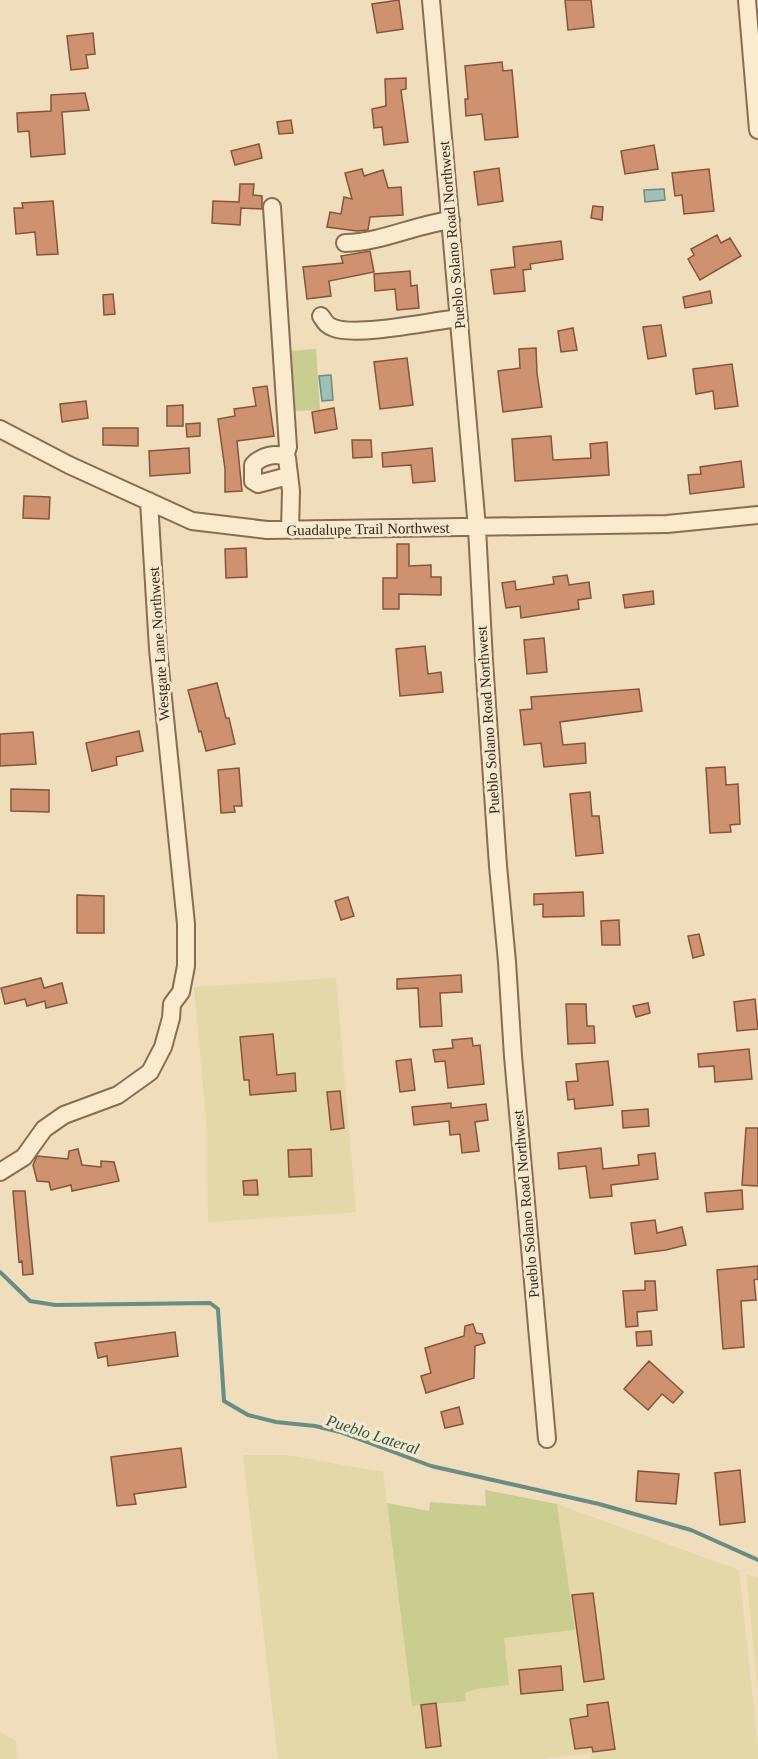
<svg xmlns="http://www.w3.org/2000/svg" width="758" height="1759" font-family="Georgia,serif">
	<rect width="100%" height="100%" fill="#efddbc"/>
	<path fill="#e4d8a9" d="M336 978 356 1212 208 1222 207 1130 194 987Z
		M243 1455H286L383 1472 412 1706 466 1700 464 1694 477 1689 509 1685 503 1638 574 1630 557 1504 739 1570 758 1745V1759H591L590 1753 541 1759H278Z
		M746 1574 758 1578V1690Z
		M0 1732 16 1741 17 1759H0Z"/>
	<path fill="#c9cd90" d="M316 349 320 410 294 411 290 351Z
		M485 1490 557 1504 575 1630 504 1638 509 1685 477 1689 465 1693 466 1701 412 1706 387 1503 429 1511 430 1502 486 1506Z"/>
	<path fill="#a0c0b5" stroke="#688d82" stroke-width="1.5" d="M664 189 665 200 645 202 644 190Z
		M331 375 333 400 322 401 319 376Z"/>
	<g fill="none" stroke-linecap="round" stroke-linejoin="round">
		<path stroke="#688d82" stroke-width="4" d="M0 1272 30 1301 55 1305 210 1303 218 1309 224 1401 248 1415 276 1422 315 1426 340 1432 431 1466 599 1504 691 1530 758 1560"/>
	</g>
	<path fill="#ce9270" stroke="#86543b" stroke-width="1.5" d="M399 0 403 29 377 33 372 4Z
		M565 0H591L594 27 568 30Z
		M93 33 95 54 86 55 88 68 71 70 67 36Z
		M502 62 503 71 512 70 518 137 485 140 482 114 466 116 465 99H468L465 66Z
		M406 78V89L401 90 408 142 384 145 382 127 374 128 372 109 386 106 385 79Z
		M85 93 89 110 62 112 65 154 31 157 29 131 18 132 17 113 51 111V95Z
		M291 120 293 133 279 134 277 122Z
		M259 144 262 158 235 165 231 151Z
		M654 145 658 169 625 174 621 151Z
		M499 168 503 201 478 205 474 172Z
		M362 169 364 176 383 170 388 188 401 187 403 215 370 217 368 230 357 231 327 227 330 212 341 214 344 197 352 199 345 173Z
		M709 169 714 211 684 214 682 195 675 196 672 173Z
		M240 184H254L253 195 262 196V209L241 208 240 225 212 223 213 201 239 202Z
		M53 201 58 254 37 255 35 232 16 234 14 208H23L22 203Z
		M593 206 603 207 602 220 591 218Z
		M717 235 721 243 730 238 741 256 700 280 688 259 694 255 691 249Z
		M561 241 563 259 530 264 531 269 523 270 525 291 494 294 491 270 515 267 513 247Z
		M370 251 374 272 329 281 331 296 307 299 303 267 343 263 341 256Z
		M410 271 411 286 417 285 419 308 397 310 395 289 375 291 374 274Z
		M710 291 712 303 685 308 683 297Z
		M113 294 115 314 104 315 103 295Z
		M661 325 666 356 648 359 643 327Z
		M573 328 577 350 561 352 558 331Z
		M536 348 537 373 542 407 503 412 498 371 520 368 519 349Z
		M407 358 413 405 380 409 374 362Z
		M732 364 738 406 715 409 713 391 696 394 693 369Z
		M267 386 274 436 237 441 242 491 225 492V469L218 419 235 416 234 409 256 406 253 388Z
		M86 401 88 418 62 422 60 404Z
		M183 405V426H167V406Z
		M334 408 337 429 315 433 312 412Z
		M200 423V436L187 437 186 424Z
		M103 428H138V446L103 445Z
		M551 436 553 460 591 458 590 444 607 442 609 475 515 481 512 439Z
		M352 440H371L372 457 353 458Z
		M189 448 190 473 150 476 149 451Z
		M432 448 435 481 413 483 411 465 383 467 382 453Z
		M741 461 744 487 690 494 688 475 701 474 700 467Z
		M24 496 50 497 49 519 23 518Z
		M397 544H409V566L431 565V577H441V595L399 594V609H383V578H397Z
		M246 548 247 577 226 578 225 549Z
		M567 575 569 585 589 582 591 598 578 600 579 609 521 618 520 606 506 608 502 583 515 581 516 590 554 584 553 577Z
		M653 591 654 604 625 608 623 595Z
		M544 638 547 672 527 674 524 640Z
		M425 646 428 674 441 672 443 692 400 696 396 649Z
		M217 683 226 718H229L235 744 206 751 201 731 199 732 188 690Z
		M639 689 642 711 560 722 563 745 585 743 586 763 544 767 541 743 524 745 520 710 532 709 531 697Z
		M139 731 143 751 116 757 117 765 92 771 86 743Z
		M33 732 36 764 0 766V734Z
		M725 767 726 785 738 784 740 824 730 825 731 832 710 833 706 768Z
		M239 768 242 806H234L235 812 221 813 218 770Z
		M11 789 49 790V812L11 811Z
		M590 792 592 816H599L603 853 576 856 570 794Z
		M583 892 584 916 543 917V904L534 905V894Z
		M77 895 104 896V933H77Z
		M348 897 354 916 341 920 335 901Z
		M619 920 620 945H602L601 921Z
		M699 934 704 955 693 958 688 936Z
		M461 975 462 992 440 993 442 1026 420 1027 418 988 397 989V979Z
		M41 978 44 988 62 983 67 1003 46 1008 45 1001 27 1006 25 999 5 1004 1 988Z
		M755 999 758 1029 737 1031 734 1002Z
		M648 1003 650 1013 636 1017 633 1006Z
		M566 1004H586L587 1026H594L595 1043 568 1044Z
		M273 1034 277 1075 295 1073 296 1091 250 1095 249 1080H244L240 1037Z
		M472 1038 473 1046 480 1045 484 1084 448 1088 445 1061 435 1062 433 1050 453 1048 452 1040Z
		M749 1049 752 1079 715 1082 714 1066 699 1067 698 1054Z
		M411 1059 415 1090 400 1092 396 1061Z
		M608 1061 613 1105 575 1109 574 1099 568 1100 566 1082 578 1081 576 1064Z
		M340 1091 344 1128 331 1130 327 1092Z
		M451 1103V1108L486 1104 488 1120 475 1122 479 1151 462 1153 460 1134 450 1135 449 1121 414 1125 412 1107Z
		M648 1109 649 1126 623 1128 622 1111Z
		M746 1128H758V1186L742 1185Z
		M601 1148 603 1169 639 1165 638 1155 655 1153 658 1179 611 1185 612 1196 590 1198 586 1166 559 1169 558 1153Z
		M78 1149 82 1165 101 1167V1161L114 1162 119 1181 72 1191 71 1185 51 1190 49 1182 37 1181 33 1165 37 1156 68 1159 69 1151Z
		M311 1149 312 1176 289 1177 288 1150Z
		M257 1180 258 1195H244L243 1181Z
		M742 1190 743 1209 707 1212 705 1193Z
		M13 1191H25L33 1274 23 1275 22 1261 19 1262Z
		M655 1220 657 1233 682 1227 686 1245 666 1250 635 1254 631 1223Z
		M758 1266V1279L754 1280 756 1300 741 1301 744 1347 723 1349 717 1270Z
		M645 1281H655L657 1310 637 1312 638 1326 626 1327 623 1291 645 1290Z
		M473 1324 476 1333 482 1334 485 1343 475 1346 474 1378 426 1393 421 1376 431 1373 425 1348 464 1336 465 1326Z
		M651 1331 652 1345 637 1346 636 1332Z
		M175 1332 178 1356 108 1366 107 1356 98 1358 95 1343Z
		M649 1361 683 1392 673 1403 662 1394 648 1410 624 1389Z
		M459 1407 463 1424 445 1428 441 1412Z
		M181 1448 186 1487 134 1494 136 1504 117 1506 111 1457Z
		M740 1470 745 1522 720 1525 715 1473Z
		M638 1471 679 1474 676 1504 636 1501Z
		M593 1593 604 1679 584 1682 572 1595Z
		M561 1666 563 1690 521 1694 519 1670Z
		M608 1702 615 1749 593 1752 592 1747 575 1749 570 1719 588 1716 587 1705Z
		M436 1703 441 1746 426 1748 421 1705Z"/>
	<g fill="none" stroke-linecap="round" stroke-linejoin="round">
		<defs>
			<path id="minor" d="M431 0 477 528 484 661 498 866 507 962 513 1056 547 1439
				M747 0 758 130
				M272 207 288 447 285 457
				M345 243C382 242 414 225 451 220
				M321 316C325 322 327 326 334 328 358 337 432 321 459 318
				M0 429 69 465 192 521 267 530 667 524 758 515
				M288 476 258 484 253 481V465C261 456 276 452 287 458L291 491 290 530
				M0 1172 24 1157 44 1129 64 1115 118 1095 150 1072 163 1047 171 1018 172 1004 181 992 186 966V924L158 649 149 501"/>
		</defs>
		<use href="#minor" stroke="#876d55" stroke-width="20"/>
		<use href="#minor" stroke="#faebcf" stroke-width="16"/>
	</g>
	<g text-anchor="middle" stroke-width="6" stroke-linejoin="round" paint-order="stroke">
		<g font-size="15" fill="#35261b" stroke="#f6e8cc">
			<text transform="translate(452 235) rotate(-95)" y="5">Pueblo Solano Road Northwest</text>
			<text transform="translate(368 529) rotate(-1)" y="5">Guadalupe Trail Northwest</text>
			<text transform="translate(159 644) rotate(-94)" y="5">Westgate Lane Northwest</text>
			<text transform="translate(488 720) rotate(-94)" y="5">Pueblo Solano Road Northwest</text>
			<text transform="translate(526 1204) rotate(-95)" y="5">Pueblo Solano Road Northwest</text>
		</g>
		<g font-size="16" font-style="italic" fill="#295650" stroke="#f6e8cc">
			<text transform="translate(373 1434) rotate(18)" y="6">Pueblo Lateral</text>
		</g>
	</g>
</svg>
